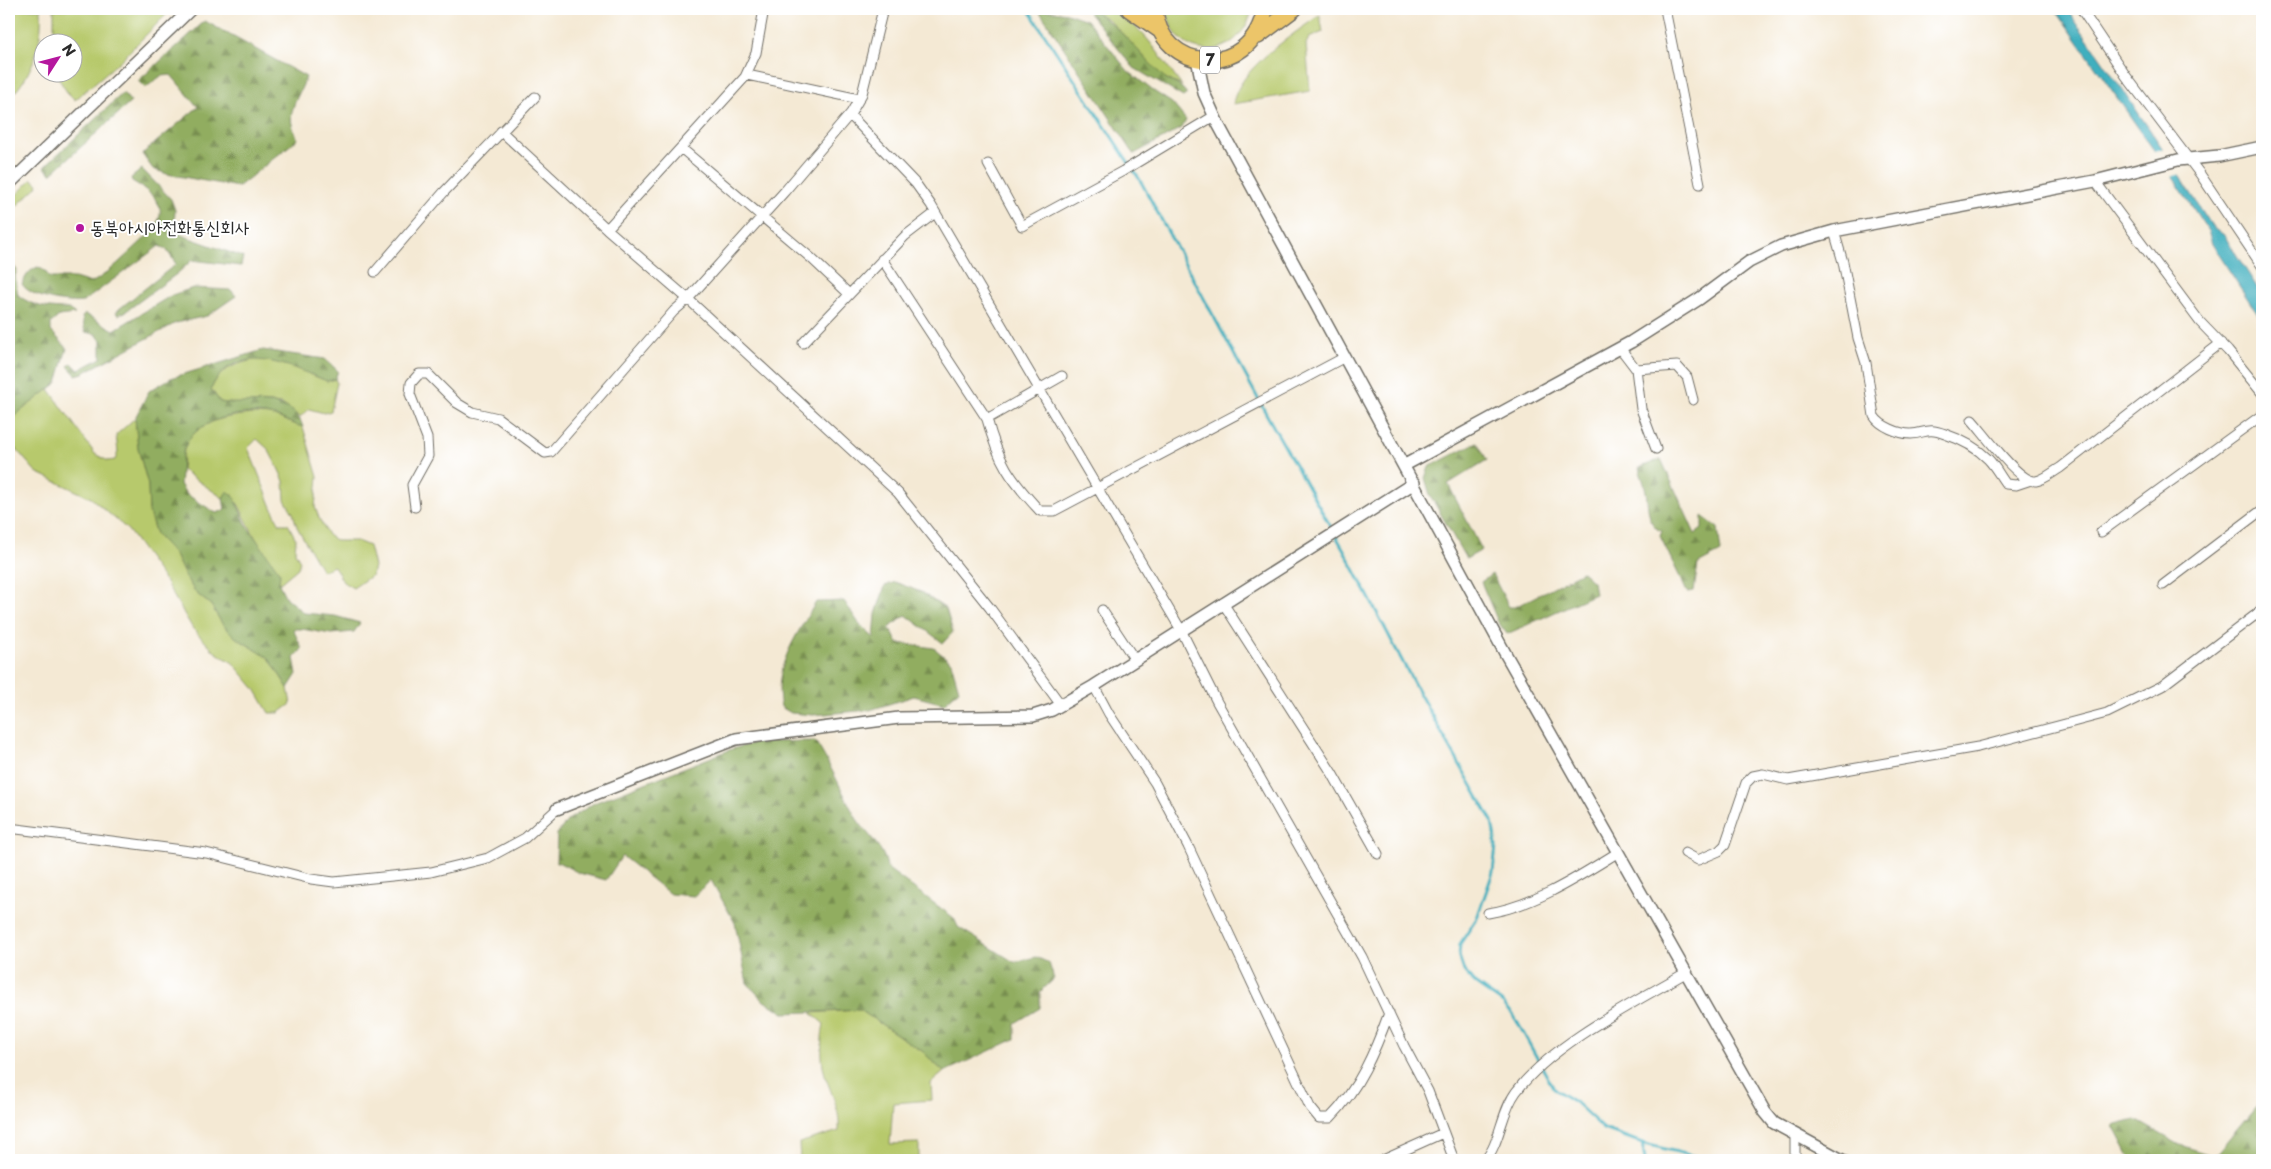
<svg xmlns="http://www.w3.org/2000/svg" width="2271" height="1169" font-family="'Playpen Sans','Poor Story',sans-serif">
	<defs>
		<pattern id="forest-firs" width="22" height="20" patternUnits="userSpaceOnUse" patternTransform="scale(1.25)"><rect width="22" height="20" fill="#91ad60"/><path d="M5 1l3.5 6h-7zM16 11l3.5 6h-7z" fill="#778d4f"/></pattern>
	</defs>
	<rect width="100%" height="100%" fill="#fff"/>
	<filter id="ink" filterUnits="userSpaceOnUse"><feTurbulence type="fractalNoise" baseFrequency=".02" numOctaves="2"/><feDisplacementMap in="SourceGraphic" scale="10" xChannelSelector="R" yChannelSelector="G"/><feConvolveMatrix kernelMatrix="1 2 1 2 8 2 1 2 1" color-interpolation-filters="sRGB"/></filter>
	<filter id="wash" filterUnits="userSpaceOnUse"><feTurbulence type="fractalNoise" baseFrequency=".0096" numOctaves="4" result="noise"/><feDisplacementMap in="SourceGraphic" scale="20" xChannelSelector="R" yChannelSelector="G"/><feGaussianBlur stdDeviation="1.12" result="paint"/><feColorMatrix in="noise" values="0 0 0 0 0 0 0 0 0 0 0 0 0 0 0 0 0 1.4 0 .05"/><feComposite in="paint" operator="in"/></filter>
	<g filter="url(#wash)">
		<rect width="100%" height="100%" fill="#f4e9d4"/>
		<path fill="#b7c96c" stroke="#717a4c" d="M9 9H41C43 42 33 75 9 99Z
			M54 9H172L120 61 75 100 67 92 55 73 72 72V42H54Z
			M1090 9C1137 9 1156 53 1182 86L1163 77 1108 19Z
			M1167 9H1252V10C1239 64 1172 62 1167 9Z
			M1320 15 1323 32 1309 38 1306 44 1310 91 1233 104C1238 69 1292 35 1320 15Z
			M32 179 38 184 37 187 9 213V202Z
			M258 359 282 363 327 381 335 379 337 383 331 411 324 413 309 409 300 417 282 404 259 402 237 405 220 402 211 389C221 367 236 364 258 359Z
			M49 389 95 454 108 461 115 460 118 452 116 435 135 418 138 448 148 485 149 513 156 534 175 555 185 576 196 593 211 605 223 625 235 637 269 658 288 688 291 704 279 713H269L255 689 233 663 215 652 193 629 165 581 128 530 91 498 36 472 9 441V420Z
			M253 414 271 415 303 427 318 477 315 507 319 518 328 535 337 541H357L369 546 374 566 372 575 353 588 343 582 334 566 322 571 297 527 293 513 285 500 284 481 279 470 268 449 257 439 248 448 276 517 280 524H288L296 539 295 552 300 561 298 568 279 584 238 504 227 492 223 498 182 470C183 464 182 456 184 450 190 421 229 416 253 414Z
			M860 1010 922 1051 944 1072 931 1083 932 1100 893 1103 890 1144 919 1143V1160H800L799 1143 839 1131C841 1106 828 1090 823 1067 821 1052 821 1038 824 1024L811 1013Z"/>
		<path fill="url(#forest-firs)" stroke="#5e6c46" d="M1038 9 1067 13 1087 20 1128 71 1152 90 1172 103 1186 120 1182 128 1134 154Z
			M1090 9C1120 25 1139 54 1163 76 1171 84 1179 82 1187 94L1183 97 1134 68 1089 13Z
			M205 21 306 77C297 102 283 114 298 139L238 187 167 174 153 169 142 154 198 107 171 75 161 76 145 88 138 81Z
			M123 93 131 102 51 174 44 167Z
			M142 169 171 199 175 210 174 226 181 235 243 257 241 266 192 260 178 273 125 312 118 315 116 313 119 309 176 264 166 249 159 246 83 302C68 304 30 298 22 284 26 276 29 270 38 267L45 271 50 278H75L91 283C106 275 118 263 130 252 162 223 177 207 132 181L131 178Z
			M10 262 17 270 15 276 18 295C33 307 49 309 69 309L75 314 59 316 51 323V331L67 348 57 383 9 420Z
			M193 288 231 290 236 296 207 316 176 323 83 373 76 375 68 366 72 363 79 370 101 358V341L96 334 85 332 82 317 85 314 114 330 172 295Z
			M263 350 325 359 338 371 335 379 327 381C290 366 234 339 211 389L220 402C247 407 292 391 303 427 291 424 281 417 270 415 245 409 199 419 187 443 180 454 182 471 180 484L186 494 216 513 225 510 223 498 227 491 233 495 247 526 280 573 279 584 286 598 304 613 335 616 360 623 354 632 331 634 302 629H293L302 649 294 658 297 674 288 688 269 658 235 637 223 625 211 605 196 593 185 576 175 555 156 534 149 513 148 485 138 448 135 418 149 391 171 378Z
			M1477 442 1487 460 1448 484 1482 550 1466 559 1430 495 1425 478 1429 467Z
			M1661 459 1695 534 1702 529V516L1718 528 1721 552 1698 564 1694 591 1687 592 1660 536 1662 531C1647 528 1648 503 1646 492 1645 484 1641 476 1639 468Z
			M1582 572 1593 582 1595 594 1507 634 1498 622 1481 582 1492 574 1509 607H1515Z
			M895 582 921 592 946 609 953 632 943 643 906 615 889 628 898 643 934 648 951 662 959 690 944 704 914 696 870 710 813 715 791 713 781 707C772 667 797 635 816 602L844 601 860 625 874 638 876 614 885 586Z
			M815 741C832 767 841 790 855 816 865 833 886 849 887 868L954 918 958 927 1014 962 1036 957 1049 963 1054 979 1040 992V1008L1015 1023V1039L944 1072 922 1051 860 1010 784 1013 764 1001 747 983 735 923 711 880 694 896 670 894 622 856 606 880 579 873 556 861 557 834 568 820 594 803 732 749 758 742Z
			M2262 1100V1160H2131L2113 1126 2136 1120 2180 1145 2215 1156Z"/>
		<path fill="#41afbe" stroke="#366d74" d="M2055 9H2067L2157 140 2212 226 2224 235 2262 295V321L2212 244 2208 231 2174 179Z"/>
		<path fill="#f4e9d4" d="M2165 148 2181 174 2170 177 2165 171 2154 151Z"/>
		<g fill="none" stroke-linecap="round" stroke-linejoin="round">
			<path stroke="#41afbe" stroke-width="3" d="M1028 9 1140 180 1269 419 1344 550 1419 693 1492 821 1496 846 1493 872 1477 918 1460 944 1459 956 1464 971 1473 982 1503 1003 1514 1016 1554 1089 1575 1102 1604 1129 1645 1144 1710 1160
				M1642 1143 1645 1160"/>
		</g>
	</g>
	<g filter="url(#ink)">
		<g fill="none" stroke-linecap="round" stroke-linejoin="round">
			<defs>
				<path id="minor" d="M1665 9 1700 184
					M2081 9 2126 76 2200 174 2262 266
					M747 75 859 99
					M850 115 916 184 931 205 1181 630 1217 702 1362 957 1404 1046 1428 1091 1454 1160
					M501 131 607 229 688 299 898 493 990 608 1061 705
					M681 148 811 258 848 293
					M988 164 1022 226 1123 171 1214 116
					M2095 181 2200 322 2228 351 2262 393
					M607 229 745 77 756 53 764 9
					M1834 231 1843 262 1858 338 1866 363 1874 416C1880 426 1899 434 1911 434 1926 433 1927 427 1945 434 1960 439 1977 448 1988 459 1995 466 2000 476 2006 484L2016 485 2028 481
					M882 259 987 419
					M375 272 444 192 535 97
					M803 343 905 236 935 213
					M1620 348 1636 369 1641 409 1656 449
					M1636 369 1677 366 1687 377 1693 400
					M1062 376 987 419C998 461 1010 479 1040 511H1054L1345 357
					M1972 420C1984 433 2019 483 2036 481 2044 480 2053 472 2060 468L2221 343
					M415 507 412 485 428 456 427 438 410 394 411 383 419 374H428L457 403 472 412 498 418 545 453 551 452 674 311 688 299 785 191 851 113 862 94 883 9
					M2101 532 2262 415
					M2163 585 2262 510
					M1223 603 1332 773 1378 854
					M1102 610 1135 660
					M1094 686 1109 714 1155 783 1188 846 1310 1107 1319 1118H1330C1359 1089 1375 1051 1389 1013
					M9 828 206 853 311 879 334 882 431 872 488 858 525 838 557 809
					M1685 853 1698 860 1719 851 1725 845 1746 783 1753 776 1763 774 1788 780 1978 747 2107 713 2162 686 2262 610
					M1488 913C1534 906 1578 877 1617 853
					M1383 1160 1443 1133
					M1485 1160C1500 1144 1501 1112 1516 1092 1553 1043 1634 1003 1687 972
					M1795 1160V1135"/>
				<path id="tertiary" d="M1197 59 1204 93 1218 124 1505 653 1765 1112 1774 1123 1842 1160
					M9 184 191 9
					M1405 465 1631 342 1699 299 1749 262 1781 246 1834 231 2095 181 2178 160 2219 156 2262 147
					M557 809 736 739 899 718 1033 716 1052 710 1094 686 1414 483"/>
				<path id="trunk" d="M1129 9 1161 31
					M1155 9C1159 72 1251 82 1265 9
					M1258 36 1294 9"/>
			</defs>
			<use href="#minor" stroke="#716e66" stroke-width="11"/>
			<use href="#tertiary" stroke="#716e66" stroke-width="14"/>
			<use href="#trunk" stroke="#716e66" stroke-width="18"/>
			<use href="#minor" stroke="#fff" stroke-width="9"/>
			<use href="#tertiary" stroke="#fff" stroke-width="11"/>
			<use href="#trunk" stroke="#ecc569" stroke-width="15"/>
		</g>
	</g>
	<circle fill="#b5179e" stroke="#fff" stroke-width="2" cx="80" cy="228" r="5"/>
	<g text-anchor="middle" stroke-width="4" stroke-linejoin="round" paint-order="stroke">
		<rect fill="#fff" stroke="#6b6b6b" stroke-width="1" x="1200" y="46.5" width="20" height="27" rx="4"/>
		<g font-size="16" font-weight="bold" fill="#2b2b2b">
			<text x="1210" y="66">7</text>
		</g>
		<g font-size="18" fill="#2b2b2b" stroke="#fff" text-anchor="start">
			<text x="90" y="234">동북아시아전화통신회사</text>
		</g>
	</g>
	<rect width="2271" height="1169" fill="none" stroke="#fff" stroke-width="30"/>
	<g transform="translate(58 58) rotate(54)"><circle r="24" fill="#ffffff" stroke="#aaaaaa"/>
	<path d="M0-4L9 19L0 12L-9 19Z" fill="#b5179e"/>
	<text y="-8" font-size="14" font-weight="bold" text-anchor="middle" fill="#2b2b2b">N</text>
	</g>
</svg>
